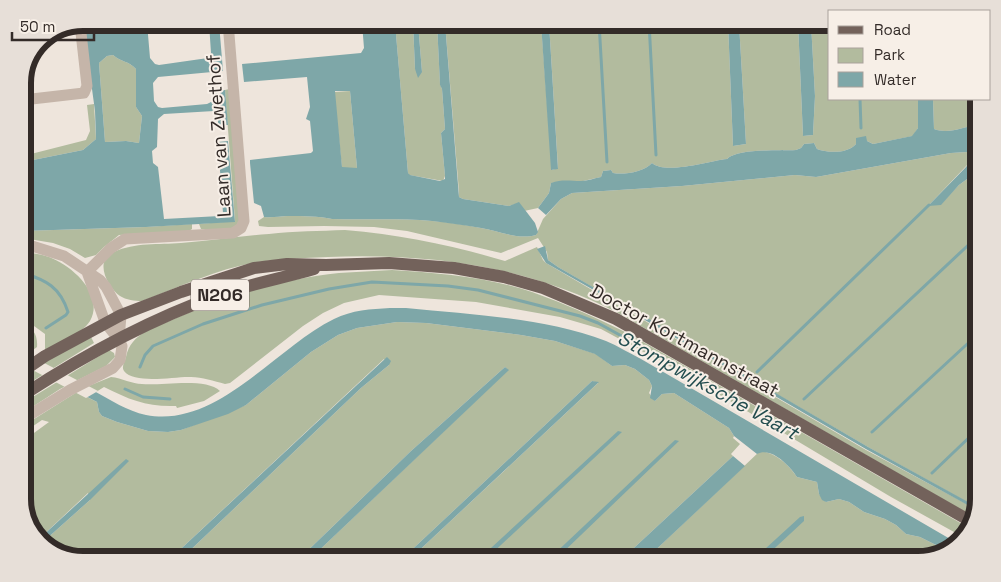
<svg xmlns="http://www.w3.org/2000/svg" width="1001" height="582" font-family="'Space Grotesk',sans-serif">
	<rect width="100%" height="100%" fill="#eee5dc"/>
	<path fill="#b2bb9e" d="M395 23H413L415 69 422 72 418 23H437L440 84 442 89 445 129 441 133 445 176 443 181 409 175 408 173Z
		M445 23H541L552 170 558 168 549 23H728L733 146 746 144 739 23H798L803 136 813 135 815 96 811 23H830V99H918V128L913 136 873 144 867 141 856 139V144C847 154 828 153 817 149L814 143 804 144 801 148 796 150C779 151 738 148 727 159 708 161 666 175 652 163 644 172 624 175 613 173L611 170 603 171 601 177 583 181 551 183 549 193 538 208 524 211 519 203 509 206 463 199 459 197V192Z
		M113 55C122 63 128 60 136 69V107L142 116 139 143 126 141 105 142 99 63 107 56Z
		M229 89 241 217 234 230 201 229 199 224 235 221 225 90Z
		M350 91 357 168H342L334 92Z
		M933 99H978V126C965 125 950 135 934 129Z
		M94 104 96 139 83 150 23 162V156L86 140 90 131 87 105Z
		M967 152 972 154 973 158 970 162 929 205 941 204 959 185 978 171V499L976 507 868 447 558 267 548 260 547 252 538 238 501 253 407 231 374 227 324 226 268 227 259 226 258 221 264 217C273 218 280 216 288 216 303 216 318 216 332 219 365 220 399 218 432 221 448 222 465 225 481 228 500 231 517 240 536 235L543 219 561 199 572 193 682 186 795 175 816 177 951 153Z
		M192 224V229L189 231 119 235 104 247 96 255 85 258 70 249 53 243 23 238V231L146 227Z
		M345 230C402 235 451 245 505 261L537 247 543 260 546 263 866 450 976 509 974 517 618 313C526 266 431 253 328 257 304 258 280 259 257 262 217 269 179 287 142 301 135 301 126 300 120 296 108 287 93 261 114 252 135 242 159 245 181 243 210 241 239 236 269 234 294 231 320 231 345 230Z
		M23 252C32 253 40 254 49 257 71 265 105 294 90 321 81 335 59 342 45 350V334L23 318Z
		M392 270C439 273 487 277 532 292 566 304 599 319 631 335L971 529 963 537 891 497 688 376 601 329 560 317 476 302 379 295 344 303 323 313 303 326 230 383 225 384C214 381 202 377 191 377 176 376 135 385 124 371 121 367 125 361 126 357 131 333 154 328 174 319 226 296 282 279 339 273 356 272 374 271 392 270Z
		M397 322 426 323 521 335 555 341 596 354 612 366 625 365 635 369 649 380 652 386 649 393 655 401 662 394 674 393 729 428 734 436 733 438 740 444 731 454 733 456 622 559H410L598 383 592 381 402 559H310L508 370 505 367 411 451 299 559H181L361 388 389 365 384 359 170 559H83L53 552 43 542 90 500 88 493 39 539C16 517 23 470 23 441L49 422 42 420 23 433V426L77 392 97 402 99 412 102 416 117 422 148 431 168 432 181 430 246 405 311 352 338 335 357 328Z
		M23 323C33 328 38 335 37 347L33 350 23 345Z
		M90 335 94 343 23 387V374Z
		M109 350 114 353 115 357 106 366 60 389 23 413V403Z
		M111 377C122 378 132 384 142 384 161 386 206 377 220 391L204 401 177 408 176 406C147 407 130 400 104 387L96 392 86 387Z
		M760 451C775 452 789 465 797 477L817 482 819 494 826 502 839 499 849 502 864 512 885 519 896 525 906 534 920 537 948 551 918 559H646Z"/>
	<path fill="#7ea7a8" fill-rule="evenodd" d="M83 23H147L150 58 155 64 159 65 208 58 211 53 209 23H219L223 71 158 77 153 83 154 101 158 107 162 108 207 104 213 101 214 91 225 90 228 125H218V118L214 111 164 114 158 119 157 147 152 151 153 163 158 167 164 219 220 216 223 213 218 142 228 141 235 222 146 227 23 231V162L83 150 96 139 95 111ZM113 55C122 63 128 60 136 69V107L142 116 139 143 126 141 105 142 99 63 107 56Z
		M362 23H395L408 173 410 175 440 181 445 179V176L441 133 445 129 442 89 440 85 437 23H445L459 197 463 199 509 206 519 202 535 223 538 232 536 235C517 240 500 231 481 228 465 225 448 223 432 221 399 218 365 220 332 219 318 216 303 216 288 216 280 216 273 218 264 217L261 206 254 203 250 163V160L311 153 313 151 310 121 306 119 310 107 307 77 244 82 242 64 361 53 364 48ZM335 91H350L357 168 342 167Z
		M413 23H418L422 72 418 78 415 69Z
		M541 23H549L558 169 551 170Z
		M728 23H739L746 144 733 146Z
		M798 23H811L815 96 813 135 803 136Z
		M918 99H933L934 129C951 135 964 125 978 126V171L959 185 941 205 928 206 966 167 973 158 972 154 967 152 951 153 816 177 795 175 682 186 572 193 561 199 546 215 538 208 549 193 551 183C562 179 570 181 581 181 587 181 595 178 601 177L603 171 611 170 613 173C624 175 644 172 652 163 666 175 708 161 727 159 738 148 779 151 796 150L801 148 804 144 814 143 817 149C828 153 847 154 856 144V138L866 136 867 141 873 144 912 136 918 128Z
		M545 246 548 260 558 267 640 314 650 322 546 263 537 249Z
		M390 308H406C473 315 543 317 606 341 618 346 629 353 641 359L957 543 948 551 920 537 906 534 896 525 885 519 864 512 849 502 839 499 826 502 822 500 819 494 817 482 797 477C790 466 771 446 757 454L734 436 729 428 674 393 662 394 655 401 650 398 652 386 649 380 635 369 625 365 612 366 595 354 555 341 521 335 426 323 397 322 357 328 338 335 311 352 246 405 228 414 181 430 168 432 148 431 117 422 102 416 99 412 97 402 23 364V355C46 367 70 379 94 391 111 400 127 411 146 415 217 429 275 348 334 319 352 310 371 309 390 308Z
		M387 357 391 361 389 365 361 388 181 559H170Z
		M505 367 509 370 310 559H299L411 451Z
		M592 381 599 382 410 559H402Z
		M618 431 622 432 486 559H479Z
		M675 440 679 441 556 559H549Z
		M733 456 745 466 646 559H622Z
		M126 459 129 461 90 500 43 542 39 539Z
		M804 516V521L763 559H754L800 517Z"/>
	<path fill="#eee5dc" d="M27 354 98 391 86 398 23 365V357Z"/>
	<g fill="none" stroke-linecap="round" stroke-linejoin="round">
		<path stroke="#7ea7a8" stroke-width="3" d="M599 22 607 162
			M649 22 656 155
			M860 99 861 128
			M23 273C46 280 60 287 68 312L66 315 46 328
			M646 319 867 448 976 508
			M23 338 31 337
			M140 367 145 355 153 346 203 324 262 305 329 289 372 282 448 286 478 290 580 316 598 323 734 398
			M757 372 929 205
			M125 389 143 397 170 399
			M804 399 978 236
			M872 432 978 334
			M932 473 978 429"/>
		<path stroke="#c5b5a9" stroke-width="11" d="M23 100 84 93 87 86 80 24
			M23 246H32L64 256 100 280 106 287 121 315 119 340
			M87 272 111 248 125 239 233 233 241 228 244 221 228 22
			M23 419 70 390 113 368 120 360 122 346 119 340 105 322 87 272"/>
		<path stroke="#73625b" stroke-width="12" d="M23 371 45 356 121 315 181 292 254 268 287 264 326 265 389 263 454 268 504 277 543 288 616 319 972 522
			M23 395C83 356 151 319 219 295 250 284 283 278 314 269"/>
	</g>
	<g text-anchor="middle" stroke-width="4" stroke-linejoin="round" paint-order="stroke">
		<rect fill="#f7efe7" stroke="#6e6661" stroke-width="1" x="191" y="279.5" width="58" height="31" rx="4"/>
		<g font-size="18" font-weight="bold" fill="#332b28">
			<text x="220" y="301">N206</text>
		</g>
		<g font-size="19" fill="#332b28" stroke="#f7efe7">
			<text transform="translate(218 136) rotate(-94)" y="7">Laan van Zwethof</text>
			<text transform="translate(685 340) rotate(29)" y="7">Doctor Kortmannstraat</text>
		</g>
		<g font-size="20" font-style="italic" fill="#234d4f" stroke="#f7efe7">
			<text transform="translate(708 385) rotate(29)" y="7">Stompwijksche Vaart</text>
		</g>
	</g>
	<path d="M0 0H1001V582H0ZM83 31H918A52 52 0 0 1 970 83V499A52 52 0 0 1 918 551H83A52 52 0 0 1 31 499V83A52 52 0 0 1 83 31Z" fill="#e7dfd8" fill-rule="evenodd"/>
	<path fill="none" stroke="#332b28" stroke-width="6" d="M83 31H918A52 52 0 0 1 970 83V499A52 52 0 0 1 918 551H83A52 52 0 0 1 31 499V83A52 52 0 0 1 83 31Z"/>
	<rect x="828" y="10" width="162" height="90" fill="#f7efe7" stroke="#a9a19b"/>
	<rect x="838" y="26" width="25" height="8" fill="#73625b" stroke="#a9a19b"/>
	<text x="874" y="35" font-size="15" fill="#332b28">Road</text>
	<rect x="838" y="48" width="25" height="15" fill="#b2bb9e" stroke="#a9a19b"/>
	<text x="874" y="60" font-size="15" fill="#332b28">Park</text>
	<rect x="838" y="72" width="25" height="15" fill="#7ea7a8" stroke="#a9a19b"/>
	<text x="874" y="85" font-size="15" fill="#332b28">Water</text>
	<path d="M12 32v8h82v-8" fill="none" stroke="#332b28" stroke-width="2.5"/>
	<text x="20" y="32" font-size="15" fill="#332b28" stroke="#f7efe7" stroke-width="4" paint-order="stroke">50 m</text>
</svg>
